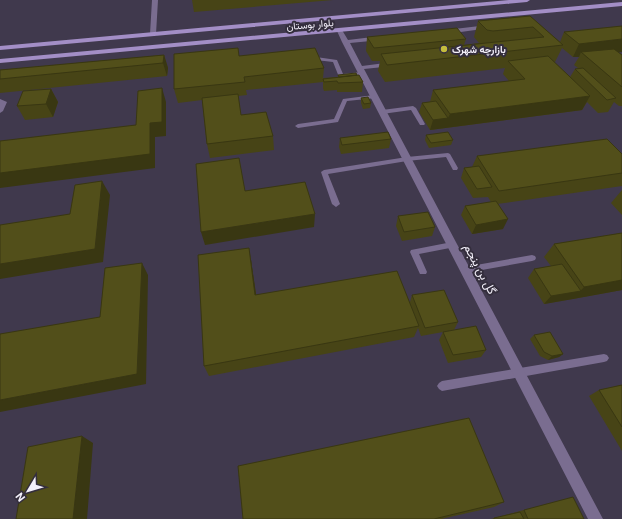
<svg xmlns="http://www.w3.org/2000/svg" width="622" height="519" font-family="Roboto,Vazirmatn,sans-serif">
	<rect width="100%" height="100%" fill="#342e3d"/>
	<path fill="#40394d" d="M0 0H622V519H0Z"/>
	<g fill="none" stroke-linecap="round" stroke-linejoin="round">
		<path fill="#7a6d90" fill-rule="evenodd" d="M309 56 337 60 343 74 362 72 365 74 362 76 339 77 333 62 307 59V57Z
			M374 95 377 97 376 98 347 101 338 122 298 128 295 126 298 124 334 119 343 99Z
			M0 99 7 102 3 111 0 113Z
			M413 106 416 108 425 124 424 125H420L411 110 382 114 379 112 382 110Z
			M448 153 450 154 458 168 457 170H453L446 157 407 161 328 174 340 204 336 207 332 204 321 172 324 170 407 157Z
			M452 242 455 243 456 245 455 247 419 254 427 272 426 274H420L410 252 411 250Z
			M532 255 535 256 536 258 535 260 532 261 465 273 462 272 461 270 462 268 465 267Z
			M604 354 607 355 609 358 607 361 604 362 442 391 439 389 437 386 439 383 442 381Z"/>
		<path fill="#7a6d90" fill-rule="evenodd" d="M152 0H158L156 34 153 36 150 34Z
			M488 25 490 26V28L446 34 443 32 446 30Z
			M340 29 342 30 348 40 381 36 384 38 381 40 350 43 362 66 393 62 396 64 393 66 364 69 603 519H588L342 42 337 31Z"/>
		<path fill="#a38ec6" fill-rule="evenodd" d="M509 0H530L527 2 0 50V46Z
			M622 2V6L0 63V59Z"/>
	</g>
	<path fill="#474416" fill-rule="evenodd" d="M192 0H333L194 12Z
		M530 16 560 42 564 32 618 52 622 55V106H619L614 102 608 112 598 113 587 102 582 110 430 130 419 112 422 103 430 102 433 90 509 81 503 74 505 68 385 82 378 71 380 61H372L366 51 367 37 466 39 464 45 479 43 474 37 478 21ZM562 48 573 57H579L574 65 578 68 575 69 570 77 554 62H555Z
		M164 55 168 68 167 76 0 93V70Z
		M239 56 324 68 323 78 338 77V75H357L363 82 362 92H337V90L324 91 323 88V82L246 90 247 95 238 96 241 115 273 136 274 150 210 158 207 144 202 100 178 103 174 89Z
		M51 89 58 102 53 117 25 120 17 106Z
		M361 98 371 103 370 108 363 109 361 103Z
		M426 135 453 140 451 145 429 148 425 140Z
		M340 138 391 139 389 148 341 154 339 147Z
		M622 154V186L497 204 503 229 472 234 461 215 465 206 491 202 488 197 473 198 461 178 464 168 472 167 477 156Z
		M622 190V215L611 203Z
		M398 216 435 227 432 236 402 241 396 226Z
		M622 233V290L544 304 528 278 534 269 551 266 544 257 554 244Z
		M251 260 256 295 410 302 412 295 458 322 454 330 421 336 418 328 414 337 209 376 204 366Z
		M443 332 486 350 481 357 448 363 439 340Z
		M534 335 563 354 559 357 548 360 540 356 530 339Z
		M622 385V451L589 396 599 390Z
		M504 502 494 507 441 519H243Z
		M524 510 584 519H491Z"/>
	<path fill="#393712" d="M622 39V52L586 56 581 52 579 57H573L579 44Z
		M164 55 168 68 167 76 163 63Z
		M162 88 166 102V136L155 137V168L0 188V173L150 123Z
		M51 89 58 102 53 117 46 104Z
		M590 96 582 110 430 130 433 120 448 118 450 114Z
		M102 181 110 195 103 262 0 279V264L95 249Z
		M315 214 314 227 205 245 201 232Z
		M508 219 503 229 472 234 476 225Z
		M249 248 251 260 258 307 255 295Z
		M142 263 148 275 146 384 0 412V400L137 374Z
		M622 280V290L573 299 584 287Z
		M581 291 573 299 544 304 551 296Z
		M563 354 559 357 548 360 552 356Z
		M82 436 93 443 87 519H73Z"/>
	<path fill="#524f1a" stroke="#393712" d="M530 16 563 45 387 65 381 54 544 37 533 27 493 31 487 30 478 21Z
		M622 26V39L579 44 564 32Z
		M457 28 466 39 374 48 367 37Z
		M238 48 239 56 315 48 324 68 244 77 245 82 174 89V54Z
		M614 49 622 55V87L581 52Z
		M164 55 163 63 0 79V70Z
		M548 56 590 96 450 114 433 90 525 79 508 61Z
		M583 68 616 98 607 100 575 69Z
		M356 73 357 75 339 77 338 75Z
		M359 75 363 82 338 83 337 81 324 82 323 79Z
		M162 88V122L150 123V154L0 173V141L136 125 138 91Z
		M51 89 46 104 17 106 23 91Z
		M238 94 241 115 266 112 273 136 207 144 202 98Z
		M368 97 371 103 364 104 361 98Z
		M436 101 448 118 433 120 422 103Z
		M388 132 391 139 342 145 340 138Z
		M448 132 453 140 431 143 426 135Z
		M607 139 622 154V173L499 191 477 156Z
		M239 158 245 191 305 182 315 214 201 232 196 164Z
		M479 166 492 187 477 189 464 168Z
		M102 181 95 249 0 264V225L70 214 75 185Z
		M496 201 508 219 476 225 465 206Z
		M428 212 435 227 404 232 398 216Z
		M622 233V280L584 287 554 244Z
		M249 248 255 295 397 271 419 326 204 366 198 255Z
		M142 263 137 374 0 400V334L100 317 105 268Z
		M562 264 581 291 551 296 534 269Z
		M444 290 458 322 425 328 412 295Z
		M476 326 486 350 453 355 443 332Z
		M550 332 563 354 552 356 544 352 534 335Z
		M622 385V427L599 390Z
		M469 418 504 502 434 519H243L238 466Z
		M82 436 73 519H16L28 447Z
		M573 497 584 519H528L524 510Z
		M520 512 524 519H494V518Z"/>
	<circle fill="#c4bc3d" stroke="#342e3d" stroke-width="1.5" cx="444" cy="49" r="4"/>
	<g text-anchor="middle" stroke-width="4" stroke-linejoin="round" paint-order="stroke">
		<g font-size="10" fill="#f4f1fb" stroke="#342e3d">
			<text transform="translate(310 24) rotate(-5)" y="4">بلوار بوستان</text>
		</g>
		<g font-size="10" font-weight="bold" fill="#f4f1fb" stroke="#342e3d" text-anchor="start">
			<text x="452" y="53">بازارچه شهرک</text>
		</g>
		<g font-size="12" fill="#f4f1fb" stroke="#342e3d">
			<text transform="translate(480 269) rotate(62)" y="4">گل بن پنجم</text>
		</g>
	</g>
	<g transform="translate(28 491) rotate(232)" stroke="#342e3d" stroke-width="3" paint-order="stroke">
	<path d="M0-3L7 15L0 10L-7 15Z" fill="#f4f1fb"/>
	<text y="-6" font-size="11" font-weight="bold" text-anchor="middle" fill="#f4f1fb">N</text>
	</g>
</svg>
